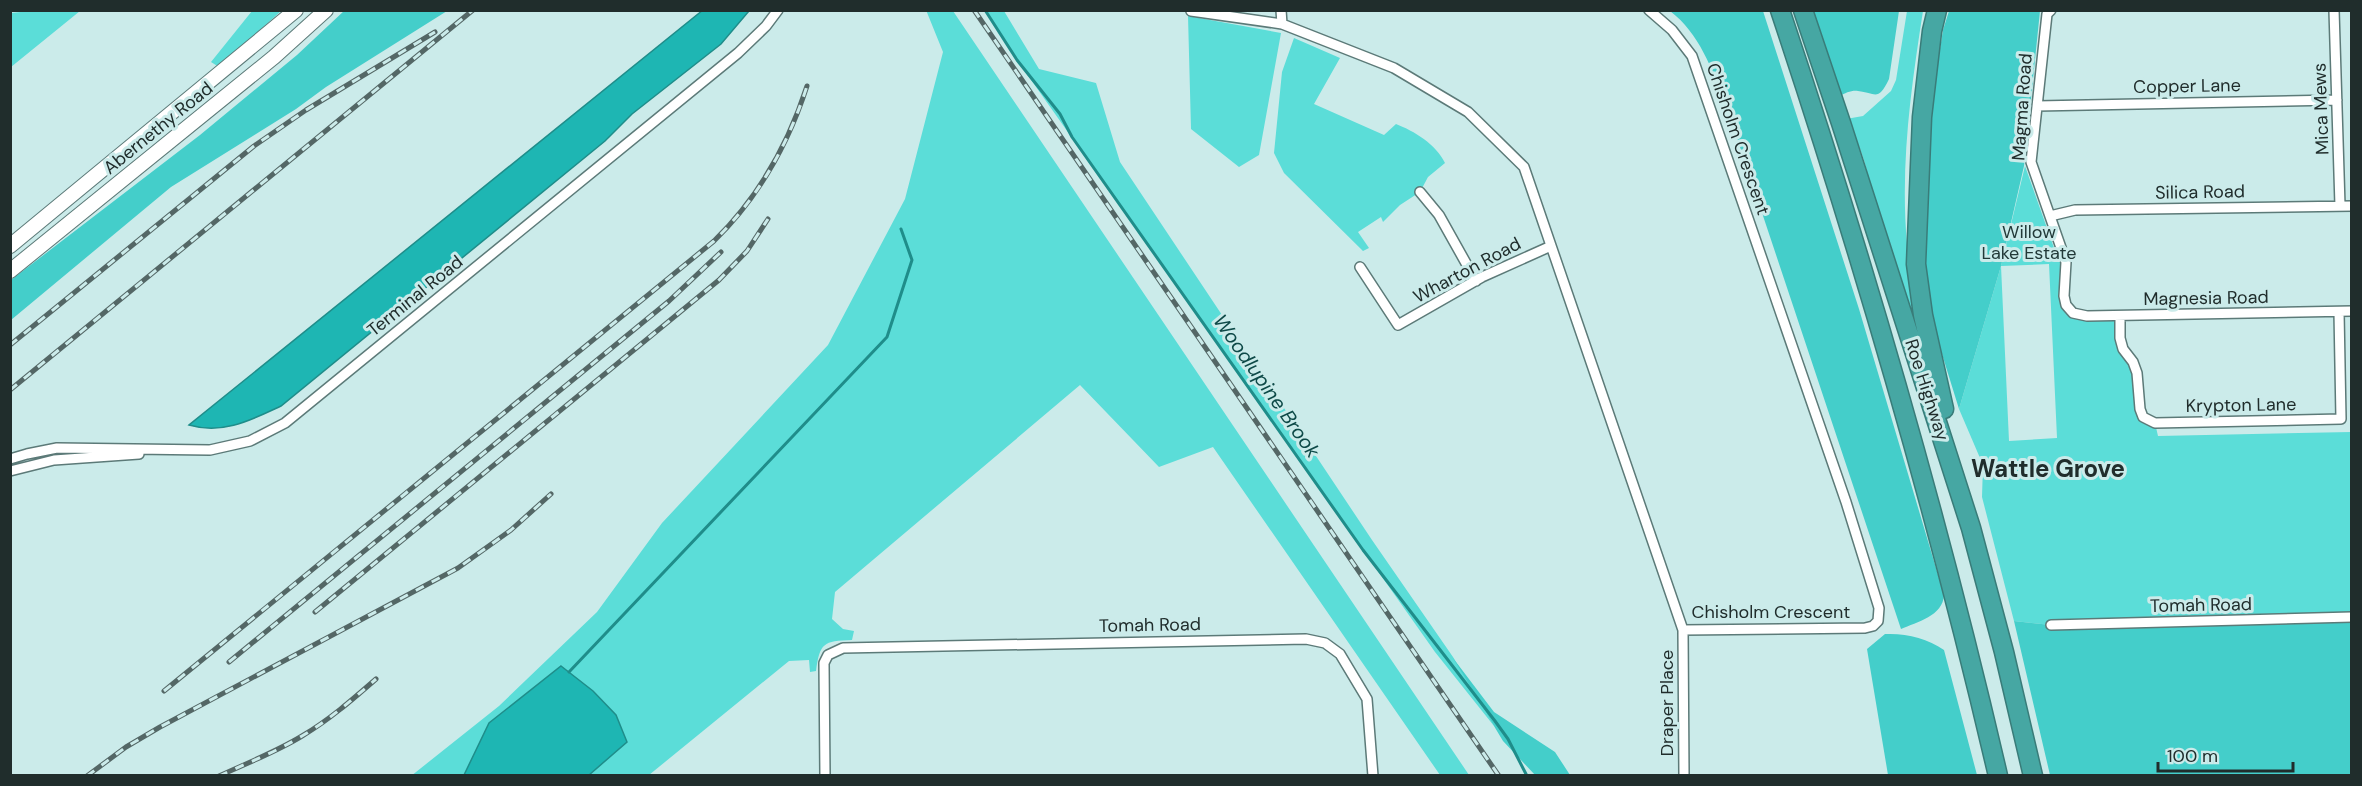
<svg xmlns="http://www.w3.org/2000/svg" width="2362" height="786" font-family="'DM Sans',sans-serif">
	<rect width="100%" height="100%" fill="#cbebea"/>
	<path fill="#5bddd8" fill-rule="evenodd" d="M926 10 953 11 1469 775H1440L1213 447 1159 467 1080 385 835 592 832 619 843 629 854 631 852 640C823 641 820 643 816 671L810 672 809 660 789 661 649 775 411 776 499 706 597 612 662 523 828 345 905 199 943 52Z
		M30 11H80L11 67V13Z
		M252 11H281L219 67 211 62Z
		M985 11H1004L1039 69 1096 83 1120 162 1372 540 1453 657 1494 726 1435 652 1017 60Z
		M1907 11H1923C1911 88 1900 165 1907 244 1910 288 1921 332 1931 375L1869 191C1871 172 1856 136 1846 119L1863 116 1891 91 1896 80Z
		M1188 16 1281 33 1259 155 1239 167 1191 129Z
		M1294 38 1340 58 1314 104 1384 135 1396 124C1414 131 1436 144 1445 163L1428 177 1420 192 1400 205 1383 222 1381 217 1358 232 1369 248 1363 251 1284 173 1274 153 1282 72Z
		M2025 166 2059 262H2066L2064 296 2073 313 2120 316V338L2133 362 2140 409 2155 423 2158 436 2351 432V617L2051 625 2014 621 1982 497 1983 465 1959 409 2001 266ZM2049 264 2057 438 2009 441 2001 266Z"/>
	<path fill="#44ceca" d="M345 10 447 11 326 87 296 109 171 187 11 320V280L200 135 297 55Z
		M1670 11H1763L1859 309 1944 595C1943 616 1917 622 1901 629L1725 102C1711 68 1700 34 1670 11Z
		M1812 11H1899L1889 79C1878 102 1876 93 1858 91 1852 90 1845 93 1840 96Z
		M1949 11H2040L2024 166 2001 266 1959 409 1933 325 1924 273 1927 128 1943 30Z
		M2351 617V775H2050L2014 621 2051 625Z
		M1885 634C1906 633 1927 638 1944 650L1977 775H1888L1867 649Z
		M1453 658 1494 712 1555 752 1570 775H1535L1503 741Z"/>
	<path fill="#1eb6b3" stroke="#1f8d8a" stroke-width="1.5" d="M703 10 749 11 721 44 632 114 605 141 281 406C251 420 223 435 189 425Z
		M561 666 593 691 616 715 627 742 589 775H464L489 723Z"/>
	<g fill="none" stroke-linecap="round" stroke-linejoin="round">
		<path stroke="#1f8d8a" stroke-width="3" d="M985 10 1017 60 1060 114 1072 137 1363 550 1495 721 1508 739 1527 776
			M569 672 887 337 912 260 901 229"/>
		<defs>
			<path id="street" d="M1281 10 1282 24 1394 68 1468 112 1524 167 1683 630 1865 628 1873 626 1878 621 1879 608 1846 502 1692 56 1672 30 1649 10
				M2051 10 2047 14 2031 162 2066 262 2064 296 2066 305 2073 313 2087 316 2352 311
				M2334 10 2340 206
				M1191 11 1282 24
				M2037 106 2337 100
				M1420 192 1439 215 1476 281
				M2050 216 2075 210 2352 206
				M1360 267 1398 325 1482 277 1551 246
				M2120 316V338L2123 349 2133 362 2137 373 2140 409 2143 417 2155 423 2341 419 2339 312
				M10 459 27 454 57 448 210 450 250 441 285 423 738 53 766 26 778 10
				M10 471 54 460 139 454
				M2051 625 2352 617
				M1683 630 1684 776
				M825 776 824 663 828 655 843 648 1306 639 1325 643 1340 654 1367 699 1373 776"/>
			<path id="secondary" d="M10 246 296 10
				M10 271 274 57 326 10"/>
			<path id="highway" d="M1780 10C1864 262 1938 517 1998 776
				M1803 10 1841 123 1971 528 2004 652 2033 776
				M1937 10 1932 31 1922 117 1916 264 1923 315 1944 409"/>
		</defs>
		<use href="#street" stroke="#5c7a78" stroke-width="12"/>
		<use href="#secondary" stroke="#5c7a78" stroke-width="16"/>
		<use href="#highway" stroke="#397c79" stroke-width="21"/>
		<use href="#street" stroke="#fff" stroke-width="9"/>
		<use href="#secondary" stroke="#fff" stroke-width="14"/>
		<use href="#highway" stroke="#46a7a3" stroke-width="18"/>
		<defs>
			<path id="rail" d="M974 10 1499 776
				M10 345 254 146 306 110 435 32
				M10 390 473 10
				M315 612 719 280 747 251 768 219
				M229 662 669 301 721 252
				M164 691 714 241C759 197 788 145 807 86
				M87 776 126 747 160 727 458 568 511 530 551 494
				M219 776C247 763 276 752 302 736 329 720 352 700 376 679"/>
		</defs>
		<use href="#rail" stroke="#546766" stroke-width="5"/>
		<use href="#rail" stroke="#cbebea" stroke-width="3" stroke-dasharray="9" stroke-linecap="butt"/>
	</g>
	<g text-anchor="middle" stroke-width="6" stroke-linejoin="round" paint-order="stroke">
		<g font-size="18" fill="#202d2c" stroke="#cbebea">
			<text transform="translate(2187 86) rotate(-1)" y="6">Copper Lane</text>
			<text transform="translate(2022 107) rotate(-86)" y="6">Magma Road</text>
			<text transform="translate(2321 109) rotate(-92)" y="6">Mica Mews</text>
			<text transform="translate(158 128) rotate(-39)" y="6">Abernethy Road</text>
			<text transform="translate(1738 139) rotate(71)" y="6">Chisholm Crescent</text>
			<text transform="translate(2200 192) rotate(-1)" y="6">Silica Road</text>
			<text transform="translate(1467 270) rotate(-28)" y="6">Wharton Road</text>
			<text transform="translate(415 296) rotate(-39)" y="6">Terminal Road</text>
			<text transform="translate(2206 298) rotate(-1)" y="6">Magnesia Road</text>
			<text transform="translate(1927 390) rotate(72)" y="6">Roe Highway</text>
			<text transform="translate(2241 405) rotate(-1)" y="6">Krypton Lane</text>
			<text transform="translate(2201 605) rotate(-1)" y="6">Tomah Road</text>
			<text x="1771" y="618">Chisholm Crescent</text>
			<text transform="translate(1150 625) rotate(-1)" y="6">Tomah Road</text>
			<text transform="translate(1667 703) rotate(-90)" y="6">Draper Place</text>
		</g>
		<g font-size="18" fill="#223938" stroke="#cbebea">
			<text x="2029" y="238">Willow<tspan x="2029" dy="21">Lake Estate</tspan></text>
		</g>
		<g font-size="20" font-style="italic" fill="#0e4a48" stroke="#cbebea">
			<text transform="translate(1267 386) rotate(55)" y="7">Woodlupine Brook</text>
		</g>
		<g font-size="24" font-weight="bold" fill="#202d2c" stroke="#cbebea">
			<text x="2048" y="477">Wattle Grove</text>
		</g>
	</g>
	<rect width="2362" height="786" fill="none" stroke="#202d2c" stroke-width="24"/>
	<path d="M2158 762v9h135v-9" fill="none" stroke="#202d2c" stroke-width="3"/>
	<text x="2167" y="762" font-size="18" fill="#202d2c" stroke="#cbebea" stroke-width="4.5" paint-order="stroke">100 m</text>
</svg>
